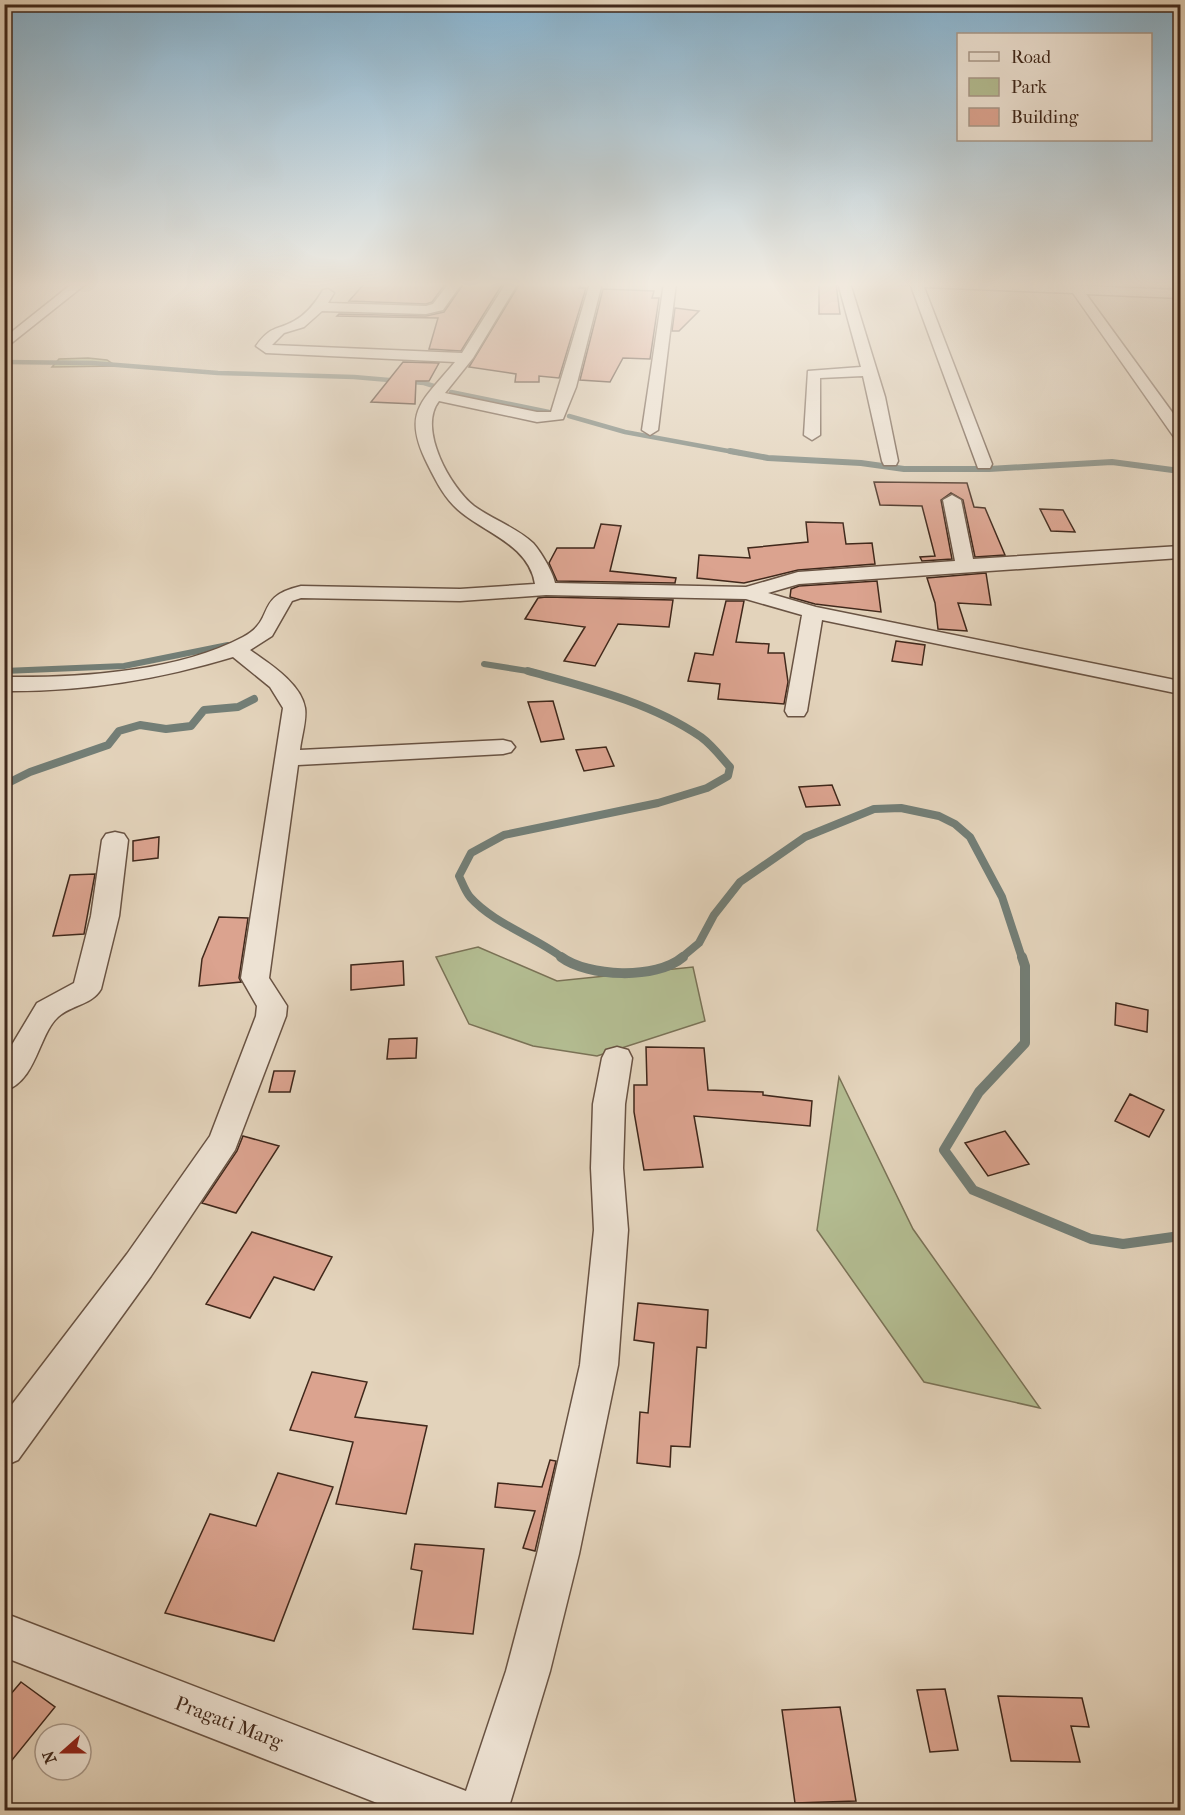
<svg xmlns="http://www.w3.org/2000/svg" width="1185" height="1815" font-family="'IM FELL French Canon',serif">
	<rect width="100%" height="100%" fill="#e3d3bb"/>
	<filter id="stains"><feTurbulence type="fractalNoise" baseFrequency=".00333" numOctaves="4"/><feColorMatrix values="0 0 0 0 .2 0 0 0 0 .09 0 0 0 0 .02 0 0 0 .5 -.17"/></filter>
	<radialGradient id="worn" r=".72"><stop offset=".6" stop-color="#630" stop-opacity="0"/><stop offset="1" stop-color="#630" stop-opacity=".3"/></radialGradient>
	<path fill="#b3bc91" stroke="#7a7256" stroke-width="1.5" d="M88 358 107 360 116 366 52 367 59 359Z
		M478 947 557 981 693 967 705 1021 597 1056 533 1046 469 1024 436 957Z
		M839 1077 913 1229 1040 1408 924 1382 817 1230Z"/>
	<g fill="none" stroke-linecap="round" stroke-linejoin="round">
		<path stroke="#737e76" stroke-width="4.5" d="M885 283 907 284
			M4 362 92 363 218 373 354 377 424 383 437 387
			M451 392 549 412
			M569 416 625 432 739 453"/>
		<path stroke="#737e76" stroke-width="6" d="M730 451 768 458 861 463 904 469H989L1112 462 1180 471
			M484 664 534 672
			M4 671 124 666 228 645"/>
		<path stroke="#737e76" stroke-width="8" d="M4 671H7
			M528 671C586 687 650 702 701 737 712 745 721 757 730 767L728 776 707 788 658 803 504 835 471 853 459 876C462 882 465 891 470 897 494 924 534 936 563 958
			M4 785 30 772 108 745 119 731 140 725 166 729 191 726 204 710 238 707 254 699
			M681 958 699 943 714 915 740 882 805 837 874 809 901 808 939 816 955 824 970 837 1002 897 1022 958"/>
		<path stroke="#737e76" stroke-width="10" d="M561 957C588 977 656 980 683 957
			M1022 957 1025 966V1043L979 1092 944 1150 973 1190 1091 1239 1123 1244 1180 1236"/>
	</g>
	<path fill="#dba38f" stroke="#40281b" stroke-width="1.5" d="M365 283H446L432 302 426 304 349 301Z
		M464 283H503L461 351 429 349 438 318 337 316 339 314 426 316 444 312Z
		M520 283H582L579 288H586L559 378 539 376V382H515L516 374 469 367Z
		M819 283 836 284 840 314H819Z
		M603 289 654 291 652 298H659L650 359 623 358 610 382 580 380Z
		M675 308 699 311 679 331H672Z
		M403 362 439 363 429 381H416L415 404 371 402Z
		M874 482 967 483 974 507 985 508 1005 555 975 557 963 500 951 493 941 500 952 559 922 561 920 557 935 556 922 506 880 505Z
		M1040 509 1063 510 1075 532 1051 531Z
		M806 522 843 523 846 544 872 543 875 564 798 570 744 583 697 578 699 555 750 558 748 548 808 542Z
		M601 524 621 526 610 571 676 578 675 583 557 581 549 563 557 548H594Z
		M986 573 991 605 958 603 967 631 938 629 935 603 927 578Z
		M877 581 881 612 815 604 790 597 791 589 799 586Z
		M538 598 546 597 673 600 669 627 618 624 595 666 564 661 585 627 525 619Z
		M726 601H744L736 642 769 644 768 653H784L788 682 784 704 718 699 720 684 688 681 695 653 713 655Z
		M896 641 925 645 922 665 892 661Z
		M553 701 564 739 541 742 528 702Z
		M606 747 614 766 584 771 576 750Z
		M832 785 840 805 806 807 799 787Z
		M159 837 158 858 133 861V841Z
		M95 874 84 934 53 936 70 875Z
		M219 917 248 918 239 978 241 982 199 986 202 959Z
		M403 961 404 985 351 990V965Z
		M1116 1003 1148 1010 1147 1032 1115 1025Z
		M417 1038 416 1058 387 1059 389 1039Z
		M646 1047 704 1048 708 1090 763 1092V1095L812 1101 810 1126 694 1116 703 1167 644 1170 634 1112V1085H647Z
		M274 1071H295L290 1092H269Z
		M1130 1094 1164 1110 1149 1137 1115 1121Z
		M1005 1131 1029 1164 988 1176 965 1143Z
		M243 1136 279 1146 236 1213 202 1203 237 1151Z
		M252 1232 332 1257 314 1290 274 1277 250 1318 206 1304Z
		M638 1303 708 1310 706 1348 697 1347 690 1447 671 1446 670 1467 637 1463 640 1412 648 1413 654 1343 634 1340Z
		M312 1372 367 1382 355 1417 427 1426 406 1514 336 1504 353 1442 290 1430Z
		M550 1460 556 1461 535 1551 523 1548 535 1511 495 1507 498 1483 542 1487Z
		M278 1473 333 1487 274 1641 165 1613 210 1514 256 1526Z
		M415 1544 484 1549 473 1634 413 1629 422 1571 411 1569Z
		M21 1682 55 1707 4 1770V1702Z
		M945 1689 958 1750 930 1752 917 1690Z
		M998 1696 1082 1698 1089 1727 1071 1726 1080 1762 1011 1761Z
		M840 1707 856 1801 795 1803 782 1710Z"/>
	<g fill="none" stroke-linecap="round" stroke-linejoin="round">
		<defs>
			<path id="minor" d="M73 283H87L4 349V338Z
				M449 283H462L443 310 426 314 322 311 304 327 284 333 272 345 462 353 506 283H518L473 358 445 393 537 412H551L590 283H602L576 387 563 419 537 422 439 401C417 429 451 488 474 506 492 519 517 528 533 543 541 552 553 572 555 583L746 587 798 572 955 561 943 500 952 495 961 500 973 559 1180 546V558L799 584 768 593 816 607 1180 681V694L822 620 807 711 804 716H788L785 711 802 615 746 599 546 595 460 601 301 598 292 601 272 636 250 650C268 663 301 683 305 708 307 720 301 738 300 750L503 740 511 742 515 747 511 752 503 754 298 765 269 978 287 1006 286 1016 235 1150 151 1276 18 1460 4 1466V1415L127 1254 210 1136 256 1016 257 1006 241 978 283 708 270 687 233 657C157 680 83 692 4 691V677C77 678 178 672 243 637 277 619 253 597 301 586L460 589 535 584C529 546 488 534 462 513 446 501 437 483 428 465 401 412 422 402 455 362L266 353 256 346C271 325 276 331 294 321 307 314 316 302 323 290L328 289 334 293 328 303 426 306 433 304Z
				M664 283H676L658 430 650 435 642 430Z
				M838 283H850L885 397 898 461 896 465H884L882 461 863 376 820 378V435L812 440 804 435 808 371 861 367Z
				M907 283H1010L1180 290V298L1086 294 1180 423V439L1174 437 1073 293 924 287 992 464 990 468H978L911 286Z
				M115 832 124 834 128 840 119 916 101 989C92 1005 71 1005 58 1017 38 1035 37 1081 4 1091V1058L37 1003 74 983 91 916 102 840 106 834Z
				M617 1047 628 1050 632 1058 625 1104 623 1168 628 1230 618 1365 579 1554 550 1671 508 1810H395L4 1657V1613L466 1791 506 1671 537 1554 580 1365 594 1230 591 1168 593 1104 602 1058 606 1050Z"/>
		</defs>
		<use href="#minor" stroke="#695343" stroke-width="3"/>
		<use href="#minor" fill="#ede2d3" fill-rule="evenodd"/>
	</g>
	<linearGradient id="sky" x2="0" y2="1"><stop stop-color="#87b5d3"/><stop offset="0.53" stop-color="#f2ebe0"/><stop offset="1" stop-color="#f2ebe0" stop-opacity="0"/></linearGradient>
	<rect width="1185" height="537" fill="url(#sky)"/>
	<g text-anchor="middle" stroke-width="4.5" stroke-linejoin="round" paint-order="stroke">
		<g font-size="20" fill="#40281b" stroke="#ede2d3">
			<text transform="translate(229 1722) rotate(21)" y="7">Pragati Marg</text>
		</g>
	</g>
	<rect width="1185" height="1815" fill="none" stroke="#e3d3bb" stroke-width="24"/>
	<rect x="6" y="6" width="1173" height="1803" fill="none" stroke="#40281b" stroke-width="3"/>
	<rect x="12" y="12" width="1161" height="1791" fill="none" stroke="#40281b" stroke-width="1.5"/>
	<rect x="957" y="33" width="195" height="108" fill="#ede2d3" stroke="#a89889" stroke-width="1.5"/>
	<rect x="969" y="52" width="30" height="9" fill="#ede2d3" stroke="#a89889" stroke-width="1.5"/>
	<text x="1011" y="63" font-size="18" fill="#40281b">Road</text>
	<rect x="969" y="78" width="30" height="18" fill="#b3bc91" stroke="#a89889" stroke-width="1.5"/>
	<text x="1011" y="93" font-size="18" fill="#40281b">Park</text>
	<rect x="969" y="108" width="30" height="18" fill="#dba38f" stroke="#a89889" stroke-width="1.5"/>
	<text x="1011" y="123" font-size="18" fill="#40281b">Building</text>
	<g transform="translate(63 1752) rotate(249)"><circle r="28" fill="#ede2d3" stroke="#a89889" stroke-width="1.5"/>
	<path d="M0-4.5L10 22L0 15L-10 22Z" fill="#8f2418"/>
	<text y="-9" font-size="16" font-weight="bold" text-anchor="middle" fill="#40281b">N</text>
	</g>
	<rect width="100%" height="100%" filter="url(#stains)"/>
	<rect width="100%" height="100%" fill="url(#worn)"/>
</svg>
